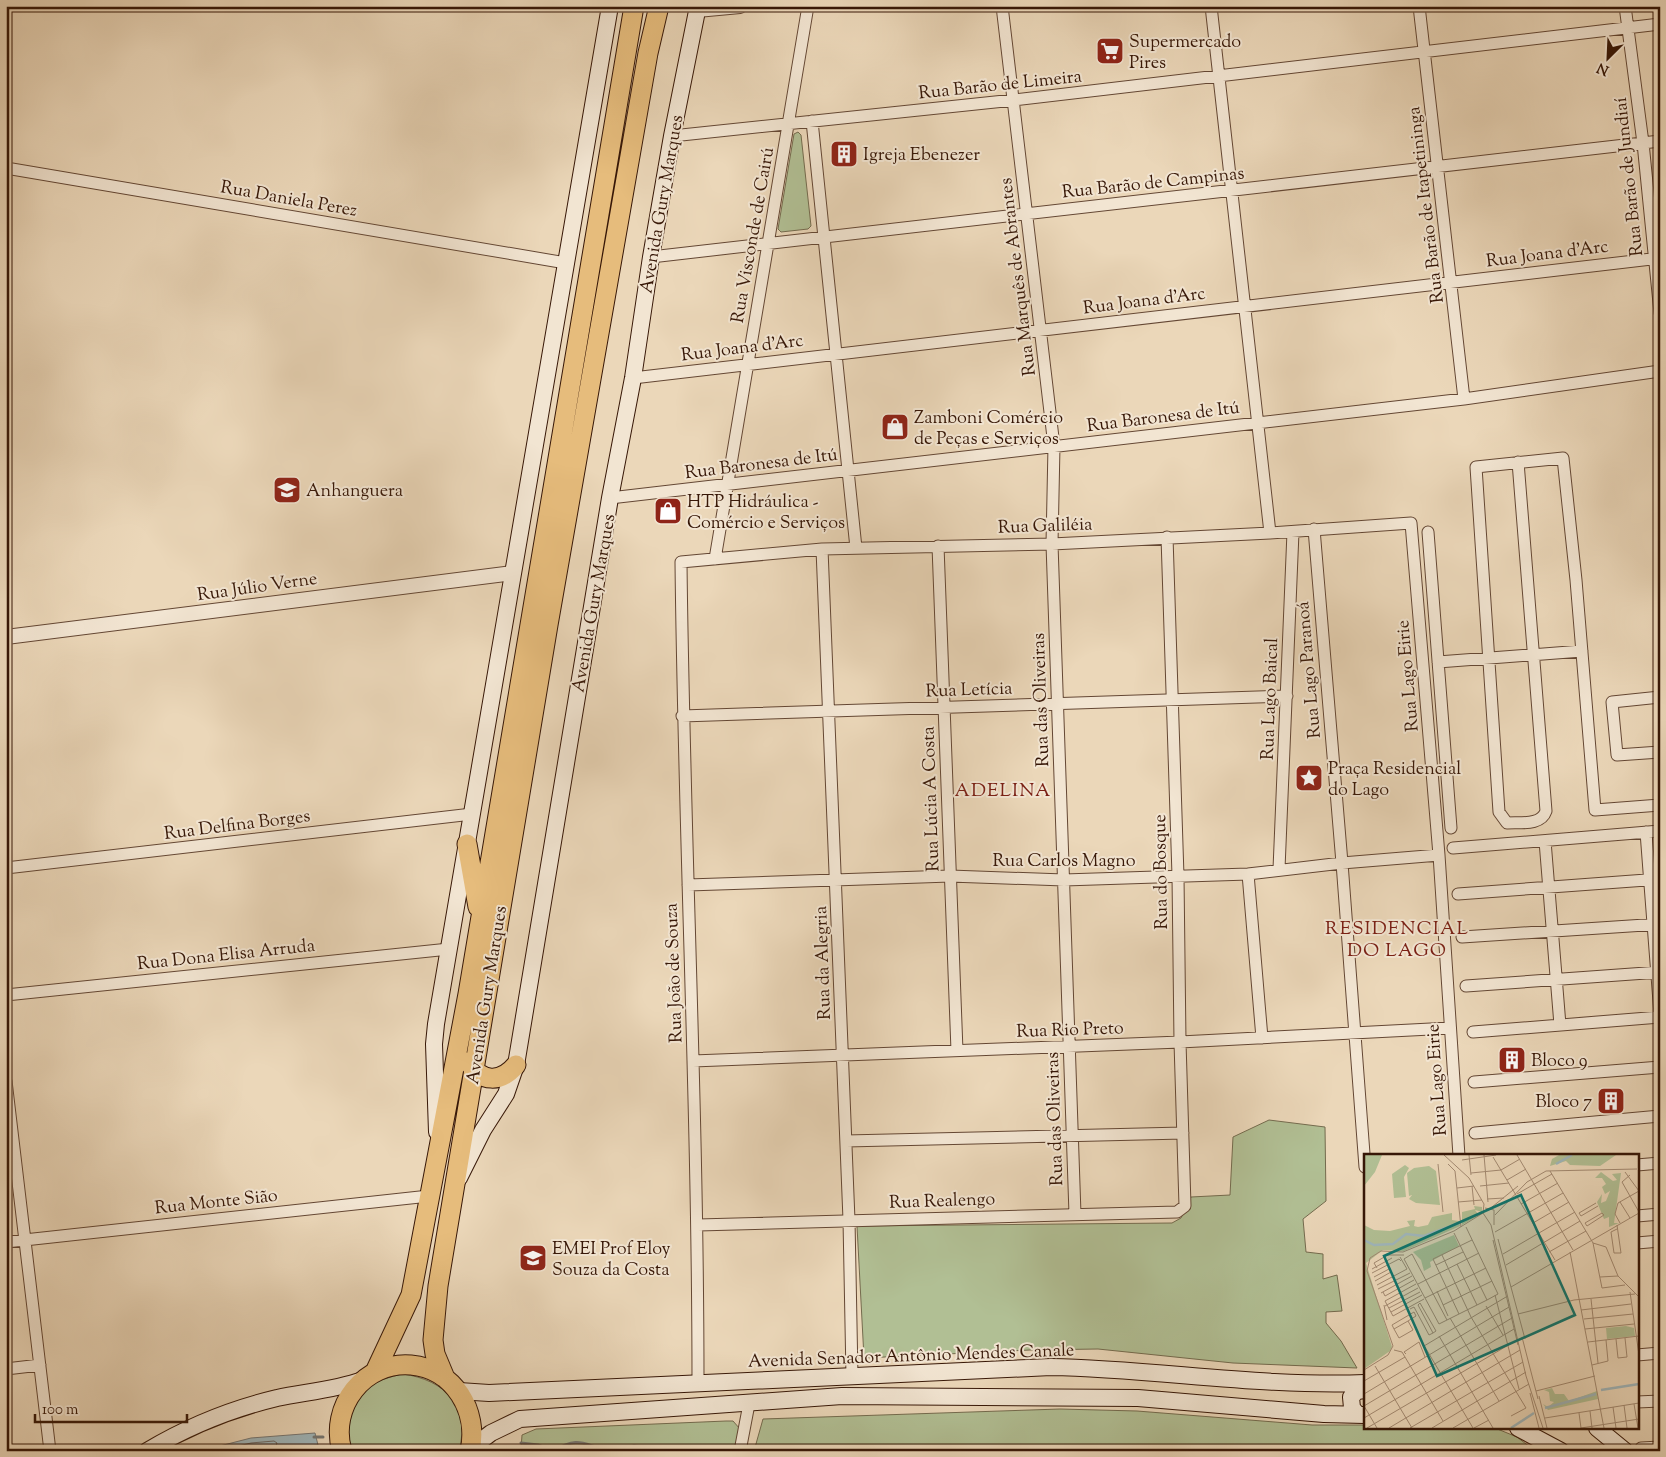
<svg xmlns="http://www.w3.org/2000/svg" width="1666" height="1457" font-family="'Sorts Mill Goudy',serif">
	<rect width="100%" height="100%" fill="#ebd7b9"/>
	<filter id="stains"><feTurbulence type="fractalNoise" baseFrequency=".004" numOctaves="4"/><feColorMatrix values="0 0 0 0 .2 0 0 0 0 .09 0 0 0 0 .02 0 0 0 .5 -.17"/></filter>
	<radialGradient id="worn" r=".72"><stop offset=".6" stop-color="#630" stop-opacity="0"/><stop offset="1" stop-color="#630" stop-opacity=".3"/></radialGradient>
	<path fill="#b1bf94" stroke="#746b4e" d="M798 132 801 135 811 226 808 229 781 232 778 229 794 134Z
		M1269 1120 1325 1127 1326 1201 1303 1219 1306 1252 1323 1254V1279L1337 1275 1342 1311 1326 1312V1323L1341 1341 1357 1368 1233 1363 1098 1349 1030 1350 864 1358 857 1226 1172 1223 1181 1218 1191 1197 1230 1195 1233 1137Z
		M403 1374C445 1380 471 1406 459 1451H350C349 1441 346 1428 348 1419 353 1391 377 1379 403 1374Z
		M1060 1409 1137 1411 1312 1425H1365V1428H1495L1517 1437 1535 1451H754L763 1419Z
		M726 1421H733L740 1429 735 1451 521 1449 522 1435 536 1429Z"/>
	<path fill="#9fb6bb" stroke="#757673" d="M315 1433 318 1445 258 1451H200L251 1438Z"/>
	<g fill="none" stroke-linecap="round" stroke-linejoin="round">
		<path stroke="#6b6661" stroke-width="1" d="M218 1451 251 1443 274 1441 277 1443 274 1451"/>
		<path stroke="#757673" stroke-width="3" d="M314 1437H323
			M521 1443 538 1445 553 1451C583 1434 583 1447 613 1451
			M618 1451 634 1446 673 1451"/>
		<defs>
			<path id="minor" d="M1002 6 1054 446 1052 544 1075 1214
				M1211 6 1270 533
				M1419 6 1464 399
				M1625 6 1643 143 1660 313
				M812 121 856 548
				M672 136 1014 100 1660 24
				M6 168 566 263
				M651 257 1660 141
				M633 378 1660 258
				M1518 462 1546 811C1541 826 1520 822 1507 823L1499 812 1476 467 1563 458 1576 580 1595 810 1660 805
				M610 498 1464 399 1660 371
				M1314 529 1342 863 1365 1167
				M1428 532 1451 828
				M938 546 957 1051
				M822 549 849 1220 852 1376
				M715 559 808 6
				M1438 662 1582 651
				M1660 697 1612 702 1617 755 1660 752
				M682 716 1287 696
				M1646 832 1660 1015
				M1545 841 1560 1025
				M1453 848 1660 831
				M6 868 472 814
				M1279 869 1293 532
				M1248 874 1262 1038
				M688 885 950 876 1064 880 1248 874 1342 863 1439 855
				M1458 894 1660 879
				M1462 937 1660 924
				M1466 986 1660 972
				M6 995 449 949
				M1473 1032 1660 1017
				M693 1061 1180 1042 1450 1028
				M6 1081 50 1451
				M1474 1082 1660 1067
				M1475 1133 1660 1116
				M846 1141 1183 1133
				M1637 1165 1660 1163
				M1637 1216 1660 1214
				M698 1225 1177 1212 1185 1206 1180 1042 1178 876 1167 537
				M6 1242 429 1196
				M1637 1243 1660 1241
				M1637 1355 1660 1353
				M6 1369 40 1365
				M698 1383C698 1109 684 836 681 562L822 549 1052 544 1270 533 1411 523 1439 855 1459 1156
				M1637 1402 1660 1401
				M1641 1448 1660 1447
				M740 1451 749 1404"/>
			<path id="tertiary" d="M697 10 740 6
				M6 637 513 573"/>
			<path id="secondary" d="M437 1132 434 1044 436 1024 610 6
				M459 1178 483 1130 506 1094 516 1065 610 498 633 378 651 257 672 136 698 6
				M459 1391 489 1393 1051 1367C1156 1369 1260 1387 1365 1383
				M1358 1415 1352 1408 1351 1397 1357 1391 1365 1390
				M1518 1428 1561 1451
				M1597 1428 1625 1451
				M470 1449 491 1433 520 1419 842 1396 1138 1398 1324 1414 1365 1415
				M147 1451C187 1427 231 1409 277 1398 306 1392 334 1390 363 1380"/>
			<path id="primary" d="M467 844 478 907
				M469 1062C481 1083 501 1083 516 1065
				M375 1372 411 1295 468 994 634 6
				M445 1378 435 1354 433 1340 438 1286 548 625 648 53 659 6
				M342 1451C329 1407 364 1361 411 1365 454 1369 479 1411 470 1451"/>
		</defs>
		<use href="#minor" stroke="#644734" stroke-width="13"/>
		<use href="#tertiary" stroke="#644734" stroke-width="16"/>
		<use href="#secondary" stroke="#371707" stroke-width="18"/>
		<use href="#primary" stroke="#371707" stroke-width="21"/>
		<use href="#minor" stroke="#f2e5d2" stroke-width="11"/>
		<use href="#tertiary" stroke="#f2e5d2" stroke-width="14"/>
		<use href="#secondary" stroke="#f2e5d2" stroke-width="16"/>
		<use href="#primary" stroke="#e6bc7c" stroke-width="19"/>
	</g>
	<defs>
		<symbol id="supermarket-square" viewBox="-11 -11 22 22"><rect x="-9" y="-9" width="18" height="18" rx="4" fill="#8f2418" stroke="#f2e5d2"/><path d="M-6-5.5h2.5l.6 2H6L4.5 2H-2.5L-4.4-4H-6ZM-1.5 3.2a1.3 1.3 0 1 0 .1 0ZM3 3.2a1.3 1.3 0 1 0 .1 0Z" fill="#fff"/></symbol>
		<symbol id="building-square" viewBox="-11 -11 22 22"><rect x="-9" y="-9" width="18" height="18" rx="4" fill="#8f2418" stroke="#f2e5d2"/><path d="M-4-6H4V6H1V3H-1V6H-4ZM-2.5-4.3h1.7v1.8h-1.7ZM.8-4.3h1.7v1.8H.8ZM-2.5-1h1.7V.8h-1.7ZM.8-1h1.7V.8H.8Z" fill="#fff"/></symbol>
		<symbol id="shop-square" viewBox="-11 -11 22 22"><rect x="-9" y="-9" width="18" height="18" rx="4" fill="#8f2418" stroke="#f2e5d2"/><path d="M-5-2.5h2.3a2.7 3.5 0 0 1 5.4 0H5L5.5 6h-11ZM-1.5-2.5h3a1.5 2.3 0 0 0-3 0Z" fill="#fff"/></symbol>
		<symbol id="university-square" viewBox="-11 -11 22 22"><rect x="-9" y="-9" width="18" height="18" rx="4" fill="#8f2418" stroke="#f2e5d2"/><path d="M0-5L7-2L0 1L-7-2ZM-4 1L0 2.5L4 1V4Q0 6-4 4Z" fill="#fff"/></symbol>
		<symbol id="sight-square" viewBox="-11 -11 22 22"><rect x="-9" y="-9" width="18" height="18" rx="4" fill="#8f2418" stroke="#f2e5d2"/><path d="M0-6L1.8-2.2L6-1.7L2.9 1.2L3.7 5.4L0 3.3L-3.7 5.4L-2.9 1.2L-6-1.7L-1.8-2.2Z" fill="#fff"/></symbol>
		<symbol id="school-square" viewBox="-11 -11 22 22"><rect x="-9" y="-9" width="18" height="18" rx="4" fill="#8f2418" stroke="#f2e5d2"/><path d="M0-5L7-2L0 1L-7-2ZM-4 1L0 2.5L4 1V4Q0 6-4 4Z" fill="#fff"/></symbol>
	</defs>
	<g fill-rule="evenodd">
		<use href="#supermarket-square" x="1094" y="35" width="32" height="32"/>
		<use href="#building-square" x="828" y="138" width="32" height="32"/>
		<use href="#shop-square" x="879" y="411" width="32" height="32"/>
		<use href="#university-square" x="271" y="474" width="32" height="32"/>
		<use href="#shop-square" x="652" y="495" width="32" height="32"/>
		<use href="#sight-square" x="1293" y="762" width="32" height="32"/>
		<use href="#building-square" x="1496" y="1044" width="32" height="32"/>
		<use href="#building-square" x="1595" y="1085" width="32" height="32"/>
		<use href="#school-square" x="517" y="1242" width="32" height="32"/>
	</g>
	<g text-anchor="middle" stroke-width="4" stroke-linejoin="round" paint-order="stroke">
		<g font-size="18" fill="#371707" stroke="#f2e5d2" text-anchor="start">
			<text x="1129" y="47">Supermercado<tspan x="1129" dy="21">Pires</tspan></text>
			<text x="863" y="160">Igreja Ebenezer</text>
			<text x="914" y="423">Zamboni Comércio<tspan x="914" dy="21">de Peças e Serviços</tspan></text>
			<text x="306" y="496">Anhanguera</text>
			<text x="687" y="507">HTP Hidráulica -<tspan x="687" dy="21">Comércio e Serviços</tspan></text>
			<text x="1328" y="774">Praça Residencial<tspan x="1328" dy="21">do Lago</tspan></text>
			<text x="1531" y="1066">Bloco 9</text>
			<text x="1592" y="1107" text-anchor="end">Bloco 7</text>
			<text x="552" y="1254">EMEI Prof Eloy<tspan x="552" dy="21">Souza da Costa</tspan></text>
		</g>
		<g font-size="18" fill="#371707" stroke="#f2e5d2">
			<text transform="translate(1000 84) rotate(-6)" y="6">Rua Barão de Limeira</text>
			<text transform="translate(1628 177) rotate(-96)" y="6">Rua Barão de Jundiaí</text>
			<text transform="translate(1153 182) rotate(-6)" y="6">Rua Barão de Campinas</text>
			<text transform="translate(289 198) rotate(10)" y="6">Rua Daniela Perez</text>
			<text transform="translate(661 204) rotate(-80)" y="6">Avenida Gury Marques</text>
			<text transform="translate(1425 205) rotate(-97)" y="6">Rua Barão de Itapetininga</text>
			<text transform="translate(752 235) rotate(-80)" y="6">Rua Visconde de Cairú</text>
			<text transform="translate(1547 253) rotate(-7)" y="6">Rua Joana d'Arc</text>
			<text transform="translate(1017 277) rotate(-97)" y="6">Rua Marquês de Abrantes</text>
			<text transform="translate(1144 300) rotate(-7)" y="6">Rua Joana d'Arc</text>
			<text transform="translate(742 347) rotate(-7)" y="6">Rua Joana d'Arc</text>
			<text transform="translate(1163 416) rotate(-7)" y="6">Rua Baronesa de Itú</text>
			<text transform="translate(761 463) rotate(-7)" y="6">Rua Baronesa de Itú</text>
			<text transform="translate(1045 525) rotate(-2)" y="6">Rua Galiléia</text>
			<text transform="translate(257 586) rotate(-8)" y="6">Rua Júlio Verne</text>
			<text transform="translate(593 603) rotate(-80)" y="6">Avenida Gury Marques</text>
			<text transform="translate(1308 670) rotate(-95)" y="6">Rua Lago Paranoá</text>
			<text transform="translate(1407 676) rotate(-95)" y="6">Rua Lago Eirie</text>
			<text transform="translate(969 689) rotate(-2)" y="6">Rua Letícia</text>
			<text transform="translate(1269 699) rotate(-88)" y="6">Rua Lago Baical</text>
			<text transform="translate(1040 700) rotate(-92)" y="6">Rua das Oliveiras</text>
			<text transform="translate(930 799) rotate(-92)" y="6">Rua Lúcia A Costa</text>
			<text transform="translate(237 824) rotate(-7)" y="6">Rua Delfina Borges</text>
			<text x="1064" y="866">Rua Carlos Magno</text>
			<text transform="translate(1160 872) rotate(-91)" y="6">Rua do Bosque</text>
			<text transform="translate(226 954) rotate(-6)" y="6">Rua Dona Elisa Arruda</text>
			<text transform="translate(822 963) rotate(-92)" y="6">Rua da Alegria</text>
			<text transform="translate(673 973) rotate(-92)" y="6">Rua João de Souza</text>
			<text transform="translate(486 995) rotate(-81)" y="6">Avenida Gury Marques</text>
			<text transform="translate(1070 1029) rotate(-2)" y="6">Rua Rio Preto</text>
			<text transform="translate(1436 1080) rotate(-94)" y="6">Rua Lago Eirie</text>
			<text transform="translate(1054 1119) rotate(-92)" y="6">Rua das Oliveiras</text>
			<text transform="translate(942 1200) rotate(-2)" y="6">Rua Realengo</text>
			<text transform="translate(216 1201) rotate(-6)" y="6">Rua Monte Sião</text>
			<text transform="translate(911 1355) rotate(-2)" y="6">Avenida Senador Antônio Mendes Canale</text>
		</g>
		<g font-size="19" letter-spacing="1" fill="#7a1f14" stroke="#f2e5d2">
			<text x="1003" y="796">ADELINA</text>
			<text x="1397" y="934">RESIDENCIAL<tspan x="1397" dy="22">DO LAGO</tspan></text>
		</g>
	</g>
	<g transform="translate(1364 1154)">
		<rect width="275" height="275" fill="#ebd7b9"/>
		<path d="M0 1H18L11 18 0 32ZM195 1H252L236 12 206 11 202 7 186 12 188 5ZM41 11 45 14 40 23 42 43 30 44 28 20ZM65 12 72 17 76 51 52 49 45 45 48 41 45 42 43 19 50 14ZM237 18 249 27 253 26 248 20 257 19 250 69H255L245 73V63L240 65 233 48 238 40 237 49 242 47 246 37 241 40 238 33 242 30 238 24H231ZM110 52 118 53V58L111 56 115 61 98 71V58L111 55ZM88 59V66L95 67 96 72 40 97 19 96 2 109 28 193 26 197 0 215V71L10 76 26 77 46 72 43 67 51 66 50 72 54 73 64 71 68 63ZM90 81 95 92 66 108 67 113 60 117 57 106 49 98ZM262 172 270 174 271 182 243 185 242 174ZM188 234 191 240H200L205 247 233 237 234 245 184 256 179 250 184 253 190 248 186 247 185 238 180 236Z" fill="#b1bf94"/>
		<path fill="none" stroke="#9fb6bb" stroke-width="2.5" d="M192 10 208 1M0 86 10 91 29 90 42 80 60 82 95 69M237 236 275 230M181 254 232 240M147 274 170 259"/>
		<path fill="none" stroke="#a38a72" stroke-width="1" d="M80 1 105 24 120 50 119 59 127 71 162 222 179 274M105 1 107 21M120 1 124 48M153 1 209 96M129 3 191 106M98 6 132 1M74 10 79 58M84 10 91 17 97 73M186 17 229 89 238 134 261 131M261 18 275 37M107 19 137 16 156 5M266 21 258 28 275 58M143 26 162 15M108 32 110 51M116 32 145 29M93 34 110 32M153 40 188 20M123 45 140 44M94 48 118 46M256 48 266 64M232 49 215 59 217 62 234 52M157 50 194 29M128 53 154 32M121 54 130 56V71M238 59 240 61 223 72 221 69ZM131 61 163 28 182 17 273 15M169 69 205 48M256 69 251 60 254 49 275 37M253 71 257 99H250L247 78 253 75M131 78 199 39M90 79 123 146M134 85 161 185M129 86 154 191M229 89 242 93 254 122 275 143M185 98 222 77M206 98 240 274M139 100 211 58M21 101H40M78 101 107 163 162 254 147 262M93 110 113 151M72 111 99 98M142 111 216 67M13 114 10 109 22 102M8 115 28 104M8 119 35 105 37 107M10 123 25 115M236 123 254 122M11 127 27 118M52 130 21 147 29 162 60 145M54 130 115 99M13 131 43 115 36 103M147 133 275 59M14 135 46 119M73 137 84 162M19 138 21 142 50 126M266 138 275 201M17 139 48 122M131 141 155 235M61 144 122 114M227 145 234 209M56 149 72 177 69 179 54 151ZM20 151 23 166M79 151 128 127M21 152 54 134M122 152 139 181M25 154 56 138M46 155 50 153 65 181 69 179M217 156 267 150M27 158 58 141M95 160 69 105 108 86M154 160 210 146 271 140M86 164 135 247M220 165 269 160M83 166 48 100 40 105 75 170 123 146 134 140 102 73M30 175 44 167 52 162 50 158 28 171 30 175 35 184 49 176 44 167M221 175 270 170M75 182 129 274M158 183 174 245M252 185 254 204 263 203 261 184M58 188 109 274M224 188 275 182M60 192 142 143M30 196 38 198 79 267M42 200 40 198 55 188 61 203M228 211 244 207 242 186M11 212 48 274M0 216 24 201 29 192 3 117 6 104 17 97 39 98 90 77 119 59M0 227 41 203M172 237 231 222M166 239 175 274M0 240 145 153M175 242 183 274M270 250 274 274M260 251 263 274M0 252 148 164M0 252 13 274M249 253 252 274M226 257 228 274M215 259 217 274M0 264 150 175M181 264 275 249M3 274 153 186M25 274 156 196M46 274 159 208M68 274 162 218M89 274 165 230M110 274 125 266M217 274 275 265"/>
		<path fill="#0f766e" fill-opacity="0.15" stroke="#0f766e" stroke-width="2.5" d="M157 41 211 161 73 222 20 102Z"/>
		<rect width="275" height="275" fill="none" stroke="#371707" stroke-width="2.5"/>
	</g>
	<rect width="1666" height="1457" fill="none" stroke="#ebd7b9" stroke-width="25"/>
	<rect x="8" y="8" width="1651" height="1442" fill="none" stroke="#371707" stroke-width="2.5"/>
	<rect x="12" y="12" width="1641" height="1432" fill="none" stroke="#371707"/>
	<g transform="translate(1608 58) rotate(204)" stroke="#f2e5d2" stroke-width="4" paint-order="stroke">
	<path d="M0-4L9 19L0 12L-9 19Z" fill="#371707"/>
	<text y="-8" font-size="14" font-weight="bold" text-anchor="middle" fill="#371707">N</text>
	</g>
	<path d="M35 1414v8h152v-8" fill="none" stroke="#371707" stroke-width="2.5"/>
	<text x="42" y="1414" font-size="15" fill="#371707" stroke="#f2e5d2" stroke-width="4" paint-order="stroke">100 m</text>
	<rect width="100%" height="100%" filter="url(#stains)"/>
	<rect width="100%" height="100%" fill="url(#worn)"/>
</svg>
